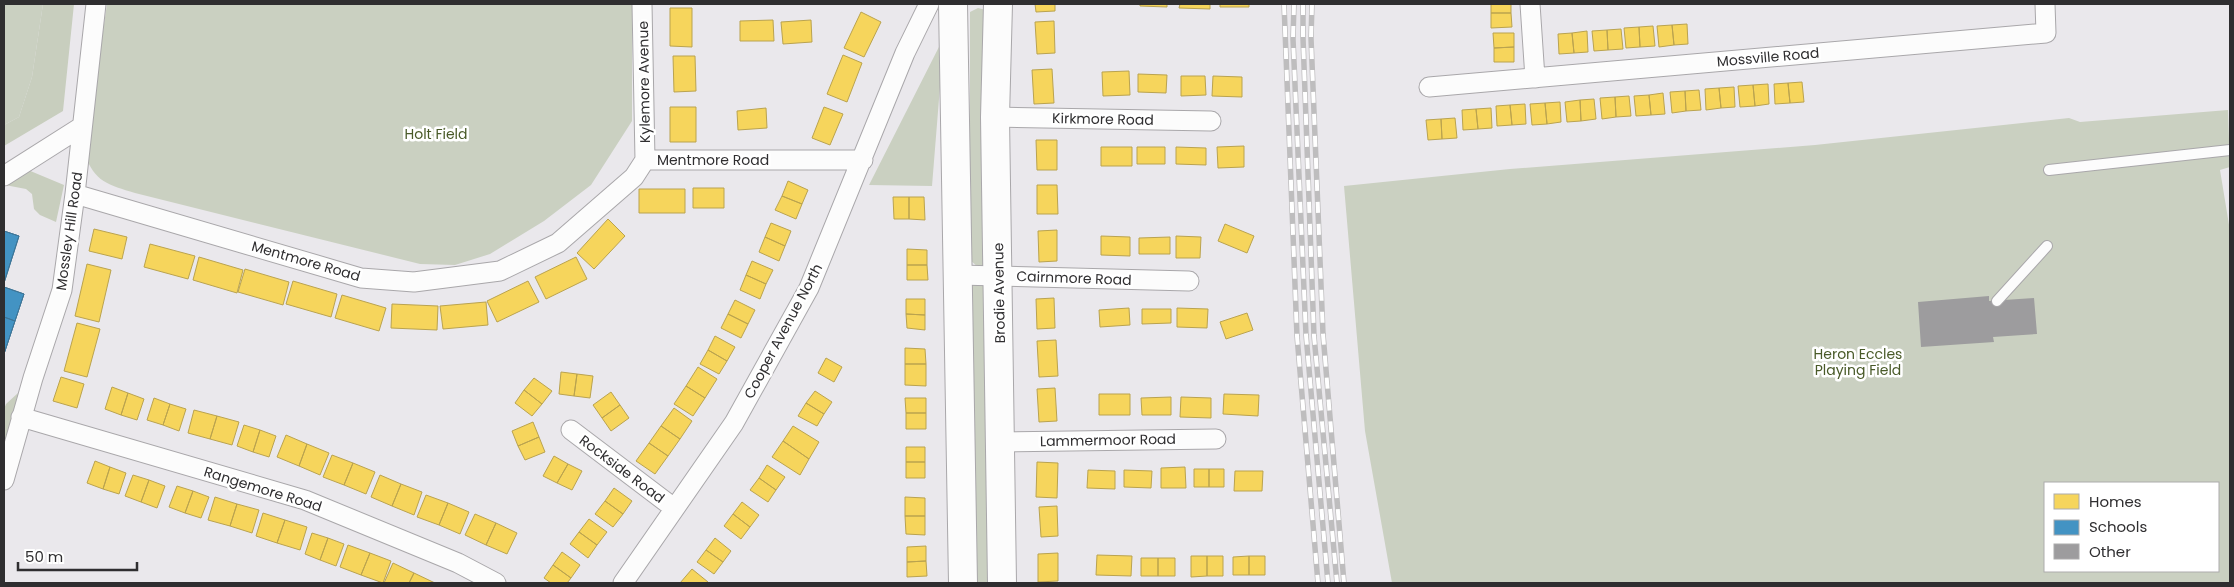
<svg xmlns="http://www.w3.org/2000/svg" width="2234" height="587" font-family="Poppins,sans-serif">
	<rect width="100%" height="100%" fill="#eae8ec"/>
	<path fill="#cad0c1" fill-rule="evenodd" d="M4 4H43L32 77 19 117 4 125Z
		M107 4H632V121L591 185 544 221 490 254 455 265 420 264 135 193C109 185 94 182 85 154Z
		M978 8 986 10 987 264 978 267 970 260V12Z
		M944 37 932 186 869 185Z
		M2228 110 2230 167 2220 170 2230 231V583H1392L1365 431 1344 186 1510 169 1815 145 2069 118 2080 122ZM2045 483H2218V571H2045Z
		M986 283 991 583H969L971 288 972 285Z"/>
	<path fill="#c8cebe" d="M43 4H74L63 111 4 146V125L19 117 32 77Z
		M28 170 64 185 56 222 40 215 34 209 32 194 26 189 5 185Z
		M18 393 4 450V409L6 404Z"/>
	<path fill="#f6d55c" stroke="#baa34f" d="M1035 4H1055V11L1036 12Z
		M1140 4H1167V7L1140 6Z
		M1180 4H1210V9L1179 8Z
		M1220 4H1249V7H1220Z
		M1491 4H1511V13H1491Z
		M670 8H692V47L670 46Z
		M861 12 881 22 864 57 844 48Z
		M1491 13H1511L1512 27 1491 28Z
		M773 20 774 41H740V21Z
		M811 20 812 42 783 44 781 22Z
		M1054 21 1055 53 1037 54 1035 22Z
		M1687 24 1688 44 1674 45 1672 25Z
		M1672 25 1674 45 1659 47 1657 26Z
		M1653 26 1655 46 1640 47 1639 27Z
		M1639 27 1640 47 1626 48 1624 28Z
		M1621 29 1623 49 1608 50 1607 30Z
		M1607 30 1608 50 1594 51 1592 31Z
		M1587 31 1588 52 1574 53 1572 33Z
		M1493 33H1514V47L1494 48Z
		M1572 33 1574 53 1559 54 1558 34Z
		M1514 47V62H1494V48Z
		M843 55 862 63 847 102 827 94Z
		M673 56H695L696 91 674 92Z
		M1052 69 1054 103 1034 104 1032 70Z
		M1129 71 1130 95 1103 96 1102 72Z
		M1138 74 1167 75 1166 93 1138 92Z
		M1181 76H1205L1206 95 1181 96Z
		M1213 76 1242 77V97L1212 96Z
		M1802 82 1804 102 1790 103 1788 83Z
		M1788 83 1790 103 1775 104 1774 84Z
		M1768 84 1769 104 1755 106 1753 85Z
		M1753 85 1755 106 1740 107 1738 86Z
		M1734 87 1735 107 1721 108 1719 88Z
		M1719 88 1721 108 1706 110 1705 89Z
		M1699 90 1701 110 1686 111 1685 91Z
		M1685 91 1686 111 1672 113 1670 92Z
		M1663 93 1665 114 1651 115 1649 95Z
		M1649 95 1651 115 1636 116 1634 96Z
		M1629 96 1631 116 1616 117 1615 97Z
		M1615 97 1616 117 1602 119 1600 98Z
		M1594 99 1596 119 1581 121 1580 100Z
		M1580 100 1581 121 1567 122 1565 102Z
		M1560 102 1561 122 1547 124 1545 103Z
		M1545 103 1547 124 1532 125 1530 104Z
		M1525 104 1526 124 1512 125 1510 105Z
		M1510 105 1512 125 1497 126 1496 106Z
		M670 107H696V142H670Z
		M824 107 843 114 830 145 812 138Z
		M766 108 767 128 738 130 737 111Z
		M1491 108 1492 128 1478 129 1476 109Z
		M1476 109 1478 129 1463 130 1462 110Z
		M1455 118 1457 138 1442 139 1441 119Z
		M1441 119 1442 139 1428 140 1426 120Z
		M1036 140H1057V170H1037Z
		M1244 146V167L1218 168 1217 147Z
		M1101 147H1132V166H1101Z
		M1137 147H1165V164H1137Z
		M1176 147 1206 148V165L1176 164Z
		M788 181 808 190 802 204 782 196Z
		M1037 185H1057L1058 214H1037Z
		M693 188H724V208H693Z
		M639 189H685V213H639Z
		M782 196 802 204 796 219 775 210Z
		M893 197H909V219H894Z
		M909 197H924L925 220 909 219Z
		M608 219 625 236 594 269 577 253Z
		M771 223 791 231 785 246 765 237Z
		M1225 224 1254 236 1247 253 1218 241Z
		M94 229 127 237 122 259 89 251Z
		M1057 230V261L1039 262 1038 231Z
		M1101 236 1130 237V256L1101 255Z
		M1176 236 1201 237 1200 258H1176Z
		M765 237 785 246 779 261 759 252Z
		M1170 237V254H1139V238Z
		M150 244 195 256 188 279 144 267Z
		M907 249 927 250V265H907Z
		M199 257 243 270 237 293 193 280Z
		M576 257 587 279 546 299 535 277Z
		M752 261 773 270 766 284 746 275Z
		M87 264 111 270 99 322 75 316Z
		M907 265H927L928 280H907Z
		M245 269 289 282 283 305 238 292Z
		M746 275 766 284 760 299 740 290Z
		M293 281 337 294 331 317 286 304Z
		M528 281 539 302 497 322 487 301Z
		M342 295 386 308 379 331 335 318Z
		M1054 298 1055 328 1037 329 1036 299Z
		M906 299H925V315L906 314Z
		M735 300 755 310 748 324 728 314Z
		M486 302 488 325 443 329 440 306Z
		M392 304 438 306 437 330 391 328Z
		M1129 308 1130 325 1100 327 1099 310Z
		M1177 308 1208 309 1207 328 1177 327Z
		M1142 309H1171V323L1142 324Z
		M1247 313 1253 330 1226 339 1220 322Z
		M728 314 748 324 741 338 721 328Z
		M906 314 925 315V330L907 328Z
		M77 323 100 329 87 377 64 371Z
		M715 336 735 347 727 361 708 350Z
		M1056 340 1058 376 1039 377 1037 341Z
		M905 348 925 349 926 364H905Z
		M708 350 727 361 719 374 700 364Z
		M826 358 842 367 834 382 818 373Z
		M905 364H926V386L905 385Z
		M698 367 717 379 705 398 686 386Z
		M561 372 577 374 574 396 559 394Z
		M577 374 593 376 590 398 574 396Z
		M61 377 84 384 77 408 53 401Z
		M534 378 552 391 542 404 524 390Z
		M686 386 705 398 693 416 674 404Z
		M112 387 128 393 121 415 105 409Z
		M1055 388 1057 421 1039 422 1037 389Z
		M524 390 542 404 532 416 515 403Z
		M815 391 832 402 824 414 806 403Z
		M611 392 620 405 602 418 593 405Z
		M128 393 144 399 137 420 121 415Z
		M1099 394H1130V415H1099Z
		M1224 394 1259 395 1258 416 1223 414Z
		M1171 397V415H1142L1141 398Z
		M1181 397 1211 398V418L1180 417Z
		M154 398 170 404 163 425 147 420Z
		M905 398H926V413H906Z
		M806 403 824 414 817 426 798 416Z
		M170 404 186 409 179 431 163 425Z
		M620 405 629 418 611 431 602 418Z
		M674 408 692 421 680 439 661 426Z
		M194 410 217 416 210 439 188 433Z
		M906 413H926V429H906Z
		M217 416 239 422 232 445 210 439Z
		M533 422 539 437 518 446 512 431Z
		M244 425 260 430 253 452 237 446Z
		M661 426 680 439 668 456 649 443Z
		M793 426 819 442 809 459 783 441Z
		M260 430 276 436 269 457 253 452Z
		M286 435 307 444 299 466 277 457Z
		M539 437 545 452 525 460 518 446Z
		M783 441 809 459 800 475 772 457Z
		M649 443 668 456 655 474 636 461Z
		M307 444 329 453 320 475 299 466Z
		M906 447H925V462H906Z
		M332 455 353 463 344 485 323 477Z
		M554 456 568 464 557 483 543 476Z
		M95 461 110 467 103 489 87 483Z
		M906 462H925V478H906Z
		M1037 462 1058 463 1057 498 1036 497Z
		M353 463 375 472 366 494 344 485Z
		M568 464 582 471 572 490 557 483Z
		M767 465 785 477 776 490 759 478Z
		M110 467 126 473 119 494 103 489Z
		M1185 467 1186 488H1161V468Z
		M1194 469H1209V487H1194Z
		M1209 469H1224V487H1209Z
		M1088 470 1115 471V489L1087 488Z
		M1124 470 1152 471 1151 488 1124 487Z
		M1235 471H1263L1262 491H1234Z
		M133 475 149 480 141 502 125 496Z
		M380 475 401 484 392 506 371 497Z
		M759 478 776 490 768 502 750 490Z
		M149 480 165 486 157 508 141 502Z
		M401 484 422 492 414 515 392 506Z
		M177 486 193 491 185 513 169 507Z
		M614 488 632 501 623 514 605 501Z
		M193 491 209 497 201 518 185 513Z
		M426 495 448 503 439 525 417 517Z
		M215 497 237 504 230 526 208 520Z
		M905 497 925 498V516H905Z
		M605 501 623 514 613 527 595 514Z
		M742 502 759 515 750 527 733 514Z
		M448 503 469 512 460 534 439 525Z
		M237 504 259 510 252 533 230 526Z
		M1057 506 1058 536 1041 537 1039 507Z
		M263 513 285 520 277 543 256 536Z
		M475 514 496 523 486 545 465 535Z
		M733 514 750 527 741 539 724 526Z
		M905 516H925V535L906 534Z
		M589 519 607 532 597 545 579 532Z
		M285 520 307 527 300 550 277 543Z
		M496 523 517 533 507 554 486 545Z
		M579 532 597 545 588 558 570 544Z
		M312 533 328 538 320 560 305 554Z
		M328 538 344 544 336 566 320 560Z
		M715 538 731 551 723 562 706 550Z
		M348 545 370 553 361 575 340 567Z
		M926 546V561L907 562V547Z
		M706 550 723 562 714 574 697 562Z
		M562 552 580 565 571 578 553 565Z
		M370 553 391 561 383 583 361 575Z
		M1058 553V581L1038 582V554Z
		M1097 555 1132 556 1131 576 1096 575Z
		M1191 556H1207V576L1191 577Z
		M1207 556H1223V576H1207Z
		M1249 556V575H1233V557Z
		M1249 556H1265V575H1249Z
		M1141 558H1158V576H1141Z
		M1158 558H1175V576H1158Z
		M926 561 927 576 907 577V562Z
		M393 563 414 573 409 583H384Z
		M553 565 571 578 567 583H551L544 578Z
		M692 569 708 582 707 583H680Z
		M414 573 435 583H409Z"/>
	<path fill="#4393c3" stroke="#3d7597" d="M4 231 19 236 4 283Z
		M4 231 19 236 4 283Z
		M4 287 24 294 4 354Z
		M4 287 24 294 15 321 4 317Z
		M4 317 15 321 4 354Z"/>
	<path fill="#9d9c9e" d="M1989 296V301L2034 298 2037 334 1993 337 1994 342 1921 347 1918 302Z"/>
	<g fill="none" stroke-linecap="round" stroke-linejoin="round">
		<defs>
			<path id="lane" d="M2049 170 2230 150
				M1997 301 2047 246"/>
			<path id="street" d="M642 4 645 160
				M1530 4 1535 78
				M1429 87 2046 33 2045 4
				M995 117 1211 121
				M4 176 81 127
				M75 194 361 278 414 282 500 271 558 243 634 177 645 160H863
				M959 275 1189 281
				M21 417 305 500 458 563 496 583
				M571 430 674 508
				M1000 442 1216 439
				M4 480 33 378 62 290 75 194 96 4
				M623 583 734 423 809 288 905 53 929 4"/>
			<path id="secondary" d="M953 4 963 583
				M998 4 995 117 1002 583"/>
		</defs>
		<use href="#lane" stroke="#a9a7aa" stroke-width="12"/>
		<use href="#street" stroke="#a9a7aa" stroke-width="21"/>
		<use href="#secondary" stroke="#a9a7aa" stroke-width="30"/>
		<use href="#lane" stroke="#fcfcfc" stroke-width="10"/>
		<use href="#street" stroke="#fcfcfc" stroke-width="19"/>
		<use href="#secondary" stroke="#fcfcfc" stroke-width="28"/>
		<defs>
			<path id="rail" d="M1284 4 1297 336 1318 583
				M1294 4 1293 39 1306 335 1328 583
				M1303 4V38L1314 336 1337 583
				M1312 4 1311 38 1323 334 1344 583"/>
		</defs>
		<use href="#rail" stroke="#bebdbe" stroke-width="5.5"/>
		<use href="#rail" stroke="#fff" stroke-width="4" stroke-dasharray="11" stroke-linecap="butt"/>
	</g>
	<g text-anchor="middle" stroke-width="5" stroke-linejoin="round" paint-order="stroke">
		<g font-size="14" fill="#2f2e30" stroke="#fff">
			<text transform="translate(1768 57) rotate(-5)" y="5">Mossville Road</text>
			<text transform="translate(644 82) rotate(-91)" y="5">Kylemore Avenue</text>
			<text transform="translate(1103 119) rotate(1)" y="5">Kirkmore Road</text>
			<text x="713" y="165">Mentmore Road</text>
			<text transform="translate(69 231) rotate(-82)" y="5">Mossley Hill Road</text>
			<text transform="translate(306 261) rotate(16)" y="5">Mentmore Road</text>
			<text transform="translate(1074 278) rotate(2)" y="5">Cairnmore Road</text>
			<text transform="translate(999 293) rotate(-91)" y="5">Brodie Avenue</text>
			<text transform="translate(783 331) rotate(-62)" y="5">Cooper Avenue North</text>
			<text transform="translate(1108 440) rotate(-1)" y="5">Lammermoor Road</text>
			<text transform="translate(622 469) rotate(37)" y="5">Rockside Road</text>
			<text transform="translate(263 489) rotate(17)" y="5">Rangemore Road</text>
		</g>
		<g font-size="14" fill="#495a28" stroke="#fff">
			<text x="436" y="139">Holt Field</text>
			<text x="1858" y="359">Heron Eccles<tspan x="1858" dy="16">Playing Field</tspan></text>
		</g>
	</g>
	<rect width="2234" height="587" fill="none" stroke="#2f2e30" stroke-width="10"/>
	<rect x="2044" y="482" width="175" height="90" fill="#ffffff" stroke="#acabac"/>
	<rect x="2054" y="494" width="25" height="15" fill="#f6d55c" stroke="#acabac"/>
	<text x="2089" y="507" font-size="15" fill="#2f2e30">Homes</text>
	<rect x="2054" y="520" width="25" height="15" fill="#4393c3" stroke="#acabac"/>
	<text x="2089" y="532" font-size="15" fill="#2f2e30">Schools</text>
	<rect x="2054" y="544" width="25" height="15" fill="#9d9c9e" stroke="#acabac"/>
	<text x="2089" y="557" font-size="15" fill="#2f2e30">Other</text>
	<path d="M18 562v8h119v-8" fill="none" stroke="#2f2e30" stroke-width="2.5"/>
	<text x="25" y="562" font-size="15" fill="#2f2e30" stroke="#ffffff" stroke-width="4" paint-order="stroke">50 m</text>
</svg>
